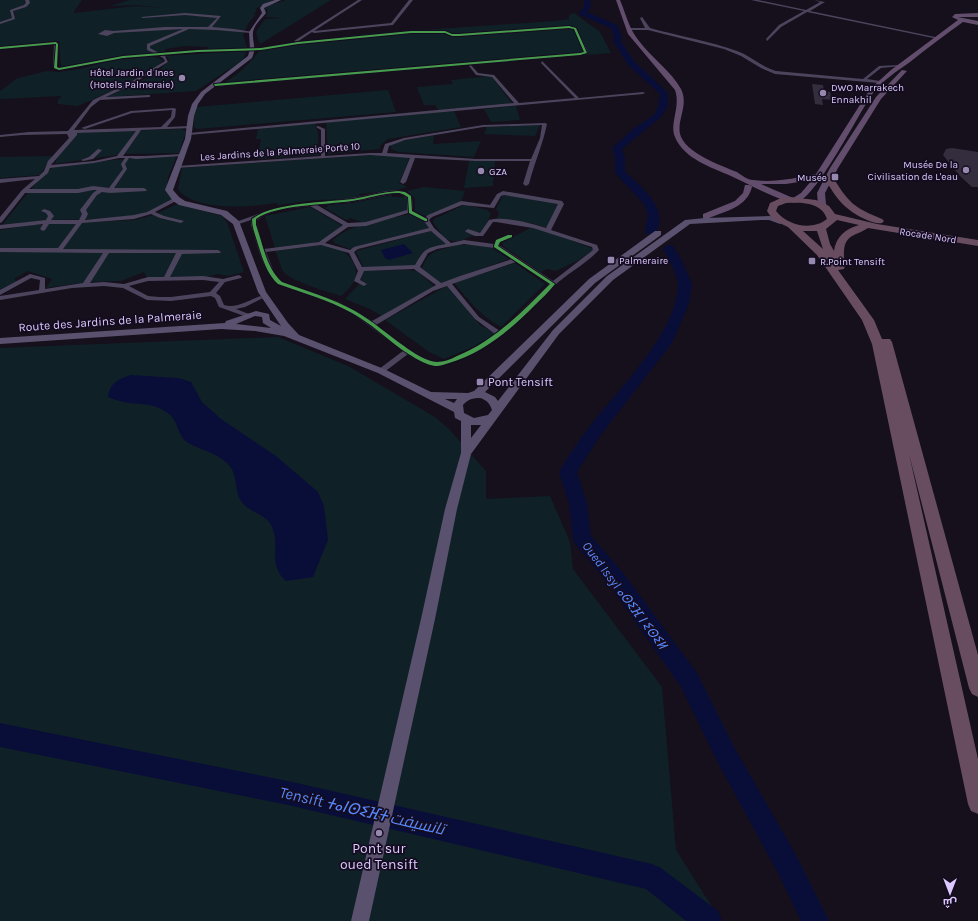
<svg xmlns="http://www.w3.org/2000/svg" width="978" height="921" font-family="Karla,Cairo,'Noto Sans Tifinagh',sans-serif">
	<rect width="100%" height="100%" fill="#15101b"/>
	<path fill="#102027" d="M0 0H82L75 10 74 13 135 6 165 8 136 5 111 6 129 0H274L257 8 255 13 251 14H256L248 24 243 34 247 48 207 50 208 47 184 46 166 49 163 53 115 57 61 68 59 41 0 48Z
		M286 0H331L262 43H259L256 32 265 19 284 18 265 17 268 12 265 8 269 5Z
		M574 13 600 32 611 53 215 87C234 79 248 66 259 51V48L364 34 556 21 569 19V15Z
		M246 51 243 60 196 91 106 97C127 87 152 78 168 62L169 58 163 56Z
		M153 56 163 60 158 66 123 86 78 106 58 104V100L62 96 0 99V91L18 78 47 71 58 72 80 69 110 61Z
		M491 76 512 103 438 110 435 105H424L417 87 453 84 451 80Z
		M388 90 396 112 197 129 194 127V115L197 107Z
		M516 106 520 120 491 122 484 109Z
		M454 111 461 127 388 139 380 146V149L328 154 326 122Z
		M315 123 318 133 319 155 257 159 261 139H256L258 129Z
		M540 125 535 136 484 134 487 127Z
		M181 129 186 131 179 153 123 154 55 164 57 158 75 134 77 133Z
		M434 135 433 144 481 141 474 157 398 152 391 149V145L401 141Z
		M370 155 410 157 399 183 407 187 396 190 361 194 352 199 316 200 278 205 276 203C252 207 194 212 178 189L182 168Z
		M52 156 40 175 0 178V157Z
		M173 156 176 157C174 166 166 176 168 185 168 189 172 195 174 200L139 215 95 219 47 220 3 225 5 221 37 182 52 168 112 160Z
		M469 161H495L493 186 464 188Z
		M424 187 465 191 462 199 457 204 427 217 415 212V198L407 191Z
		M392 195V197H404L405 195 410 197 409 211 364 223 350 218 346 220 325 208 329 205 352 203Z
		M503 195 556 202 558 205 548 228 530 223 497 219 499 212 496 209Z
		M177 204 222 216 227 222 244 272 228 276 218 274 204 278 148 279 144 272 121 281 88 282 46 288 52 279 28 271 14 279 17 281 0 290V230L32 225 135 220 156 214Z
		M468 205 487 210 491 214 487 224 480 235C473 235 470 237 465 239 447 246 442 235 433 222L434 219 462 206Z
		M310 207 341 225C330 246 296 245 275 248L265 216Z
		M410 214 424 219 430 228 360 247 350 249 334 243 333 240C351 223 386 220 410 214Z
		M534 226 594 249 579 260 556 271 547 269 541 272 503 246 502 243Z
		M434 230 446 243V245L427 251 417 266 364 269 356 251Z
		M321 245C327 246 334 247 340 249 345 252 348 255 351 259 362 276 354 285 341 296 329 292 289 281 283 271 280 265 278 257 275 251Z
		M457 245H473L492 248 509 259 438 284 422 268C429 249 439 251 457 245Z
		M515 263 545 284 501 327C482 317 469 301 455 284L456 282Z
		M408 270 417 271 434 286 383 317 372 310 345 299 360 283 363 271Z
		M445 287H449L480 325 496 334 473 347 444 359 429 352 385 320Z
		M278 337 348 366 435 417 450 430 486 471V499L550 496 570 542 573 569 662 687 676 850 721 921H0V348Z"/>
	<path fill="#090e38" d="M404 244 413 253 389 260 385 258 381 250Z
		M131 375 179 378 191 382 202 402 221 419 276 456 318 492 324 506 328 540 313 577 286 581C266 563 282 546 271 525 264 513 248 512 241 501 234 490 238 474 228 464 217 453 201 450 188 443 177 436 179 422 169 414 155 403 144 405 129 403 122 402 115 400 108 397 110 383 118 379 131 375Z"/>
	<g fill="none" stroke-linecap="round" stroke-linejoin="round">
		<path fill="#090e38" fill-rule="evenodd" d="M584 0H590L591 7 587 12 617 25 622 37 621 41 634 61 668 93V106L661 117 622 149 625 157V172C641 186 671 210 655 234H647L645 231 648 215 644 204 615 173V157L612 148 633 129 655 114 658 106 660 94 628 65 613 41 614 37 611 28 580 15 579 13 584 7Z
			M669 245 673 246 681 259 692 284 689 304 672 343 600 436 577 472 587 504 591 536 624 574 697 673 734 747 796 855 829 921H801L778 873 718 763 681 687 610 586 575 544 573 539 569 504 559 472C568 456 579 440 590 426 618 390 677 332 678 285 678 276 668 257 663 249L665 246Z
			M0 723 288 781 652 864 661 868 718 911 722 921H686L646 889 288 805 0 747Z"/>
	</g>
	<path fill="#342d3e" d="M812 84 823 85 824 91 830 92 832 100 822 99 823 105 815 104Z
		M952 148 978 152V187H972L960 176 943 155 946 149Z"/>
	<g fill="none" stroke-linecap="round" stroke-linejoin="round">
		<path fill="#4b445c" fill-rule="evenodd" d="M25 0H29L30 3 26 7 13 11 15 19 0 24V22L12 18 10 10 24 5 26 3Z
			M358 0H362L314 31 391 23 409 0H413L393 25 314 33 312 32 297 42 294 41Z
			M751 0H758L806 10 820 2 814 0 825 2 810 11 940 38 938 39 807 12 781 27 767 41 766 39 779 25 804 11Z
			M185 13 221 16 212 27 234 29 253 32 251 33 216 30 189 29 150 46V48L159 53 198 50 261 48 298 42 411 31H445L453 34H459L569 26 576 27 588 52 580 55 215 86 214 84 580 53 584 51 574 29 569 28 459 36H452L444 33H411L298 44 261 50 198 52 163 55 165 56 168 62 131 85 106 97 149 95H150V97L100 100 91 107 74 130 161 127 171 117 172 110 132 113 85 129 81 128 131 111 174 108 176 109 175 117 167 127 190 126H192V128L141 130 123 156H144L182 154 184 155 182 156 136 159 129 158 125 164 127 169 114 188H144L147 190 146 191 110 193 102 192 97 195 86 210 88 214 85 220 134 215 147 212 176 197 178 198V200L155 212 164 216 184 221 181 223 160 218 151 214 134 219 82 223 63 249 218 250 221 252 220 253 182 254 170 277 203 276 223 279 239 275 242 277 241 278 225 282 216 293 220 296 224 305C235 309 248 301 258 297L260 296 263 298 245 307 236 309 249 314 250 315 247 317 219 307 215 298 211 296 171 301 147 300 123 288 104 286 72 288 0 300V296L39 290 40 280 31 278 0 295V290L30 274 45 278V289L83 283 103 253 0 252V248H58L76 224H49L45 230 43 231 40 229 43 224 0 229V225L46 220 48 216 46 213 41 211 44 209 50 211 54 216 51 220H79L82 214 80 210 93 193 97 190H93L78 193H25L2 222 0 223V217L22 190 35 179 0 183V179L39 176 44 171 48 161 69 138 67 134 22 135 0 137V135L29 132 68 131 93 100 129 83 165 61 163 58 158 55 123 58 59 70 53 68 54 44 0 49V47L56 42 59 44 57 67 59 68 123 56 154 53 147 50V44L183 29 114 33 107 36 98 34 105 30 113 31 165 27H208L217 18 185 15 143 18 141 17ZM136 131 117 156 94 161 51 165 77 135V133ZM119 158H125L121 164 123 169 109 188 93 186 78 189H29L48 173 50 168 94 163ZM109 253H176L164 277H148L124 284 104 282 90 283ZM203 280 219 282 210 292 171 297H159L148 296 129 286 148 281Z
			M642 17 650 28C679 36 709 41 737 51 751 56 762 67 776 71L863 79 879 66 899 65 901 66 881 68 867 79 880 81 879 83 775 74 761 68 741 56 724 49 648 30H628L629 28H645L640 18Z
			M542 61 579 98 643 92 645 93 643 94 189 135 187 134 189 133 514 103 492 77 476 75 469 66 471 65 478 73 494 75 519 103 575 98 541 63Z
			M545 123 547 124C543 144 534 164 529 184L526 186 523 184 530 161H476L415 158 406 182 403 184 400 182 410 158 370 155 177 168 175 167 177 166 321 156V130L316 127 318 126 325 129V156L370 153H382L385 144 404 138 483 125ZM542 125 540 138 531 159H476L387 153 389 146 405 140 483 127Z
			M98 149 102 150 93 159 83 161 81 160 89 157Z
			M398 190 406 192 412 196 413 211 425 218 428 215 461 201 490 205 497 194 503 191 562 201 564 204 551 230 597 245 599 250C586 264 568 273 554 286 523 316 493 351 450 363 445 364 440 367 435 366 425 364 416 359 408 354L383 373H379L377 371 379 369 403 351 352 313 325 301 278 284C261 269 258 245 251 225V220L236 225 233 223 269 210 285 206 352 198 386 191ZM392 194H402L407 198V210L366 222 348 223 317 205 352 202ZM504 195 558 204 546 228C531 223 504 216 489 220L480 233 468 229 465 231 466 232 475 236H483L493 222H496L533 228 592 247 593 250 553 281 499 245 500 242 512 237V235H508L496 240 494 244 464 240 451 243 434 228 429 220 432 217 462 205 494 208 501 196ZM310 206 343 225 319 242 264 249 257 225V220C272 209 292 208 310 206ZM408 213 424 221 429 228 354 247 350 250 325 243 348 227 366 226ZM431 231 446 244C426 248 425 248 415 265L362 267 354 252 358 249ZM464 244 494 248 512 259 460 276 441 283 420 267 428 253 437 249ZM321 245 349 253 358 271 354 281 364 286 367 284 360 280 364 271 414 269 436 285 372 321 356 311 339 302 282 282 274 272 266 252ZM516 262 549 284 500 331 479 317 452 284ZM447 286 475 319 495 334C482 343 453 362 437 362 421 362 389 335 376 325L433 291Z"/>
		<path fill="#5a516f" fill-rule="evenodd" d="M275 0H281L264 8 266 13C262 18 254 25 253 32 252 43 257 47 252 58L205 94 198 104 194 116 191 139 173 190 179 197 185 201 227 211 239 221 266 292 288 323 299 335 384 369 431 392 468 393 474 391 589 279 655 231H661V235L595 283 485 392 495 397 498 401 553 330 607 276 685 220 705 218 770 216 784 222 780 224 769 220H761L690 224 613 280 559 334 471 454 457 509 435 619 369 921H351L421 619 445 509 461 453V421L455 418 454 412 378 373 284 336 255 331 221 329 0 344V338L225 323 226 321 256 311 269 314 270 320 281 326 258 292 233 224 221 215 179 205 173 201 165 190 185 139 188 116 192 104 201 92 248 56 250 49 249 32 262 13 260 8 263 4ZM255 316 262 317 263 323 271 328 236 324ZM480 398C487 400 490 404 492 410L488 415 474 418 464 413 463 405C468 399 473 398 480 398ZM445 399H457L454 403ZM471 425H481L471 438Z"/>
		<path fill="#624d6d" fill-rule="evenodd" d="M616 0H620C626 14 629 29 639 41 652 58 671 71 681 89 689 105 677 119 680 134 685 153 720 165 737 172 741 175 748 180 753 180 773 183 796 178 816 174L870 89 891 70 958 20 952 17 955 14 978 13V17H958L978 21V25L963 22C945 35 927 48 910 62 897 71 882 81 873 93 857 116 819 193 798 202 787 206 743 181 731 176 711 167 684 159 675 137 669 124 681 107 675 90L628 34ZM812 180 801 193 793 198 761 184H786Z
			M902 70 907 71 881 99 838 168 825 193 826 204 829 208 825 210H822L818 204 817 193 830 168 876 97Z
			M745 185H751L752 187C747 207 726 211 709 218H703V214L735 201 743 193Z"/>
		<path fill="#684d61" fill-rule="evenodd" d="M829 175 832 176C849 203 853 207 882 219L884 221 882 223C877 224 872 222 867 220 846 211 835 198 825 178Z
			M790 197 816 200 829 206 835 214 877 224 978 240V246L868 228C854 237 843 234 844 257 844 261 846 265 844 269L838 270 874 320 882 339H890L892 342 978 655V697L972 694 969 688 909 454 978 759V814L971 811 968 804 872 344 862 320 817 255 788 227 773 220 767 211 770 203 781 198ZM786 203C801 202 822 202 827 219 812 231 788 226 776 211L778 206ZM837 220 859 225C845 229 836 237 834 251L830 244 826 229ZM803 231H817L823 249ZM831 260H834V265Z"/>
		<defs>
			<path id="cycleway" d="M569 26 576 28 587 53 580 55 215 86 214 84 580 53 584 52 574 29 569 28 459 36H452L445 33H411L298 44 261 50 198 52 123 58 59 70 54 68 56 44H55L0 49V47L56 42 58 44 57 67 59 68 123 56 198 50 261 48 298 42 411 31H445L452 34H459Z
				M398 191 405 192 411 196 412 211 427 219V221H425L409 213 408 197C404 195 402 193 397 193 382 193 367 199 352 201 325 205 278 204 256 219V225C263 244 266 268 282 282 306 291 332 298 355 311 373 321 388 335 404 346 412 352 427 362 437 362 443 362 452 359 457 356 494 341 522 312 550 284L494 247V246L496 240 508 235H512V237L500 242 498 246 555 284C549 292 541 299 534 306 510 330 482 354 449 363 445 364 440 366 437 366 426 366 410 355 401 349 385 337 370 323 352 313 329 300 303 293 278 284 266 273 262 257 257 241 255 234 252 227 252 219 271 203 327 202 353 199 368 196 383 192 398 191Z"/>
		</defs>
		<use href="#cycleway" stroke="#140c1f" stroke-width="2"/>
		<use href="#cycleway" fill="#469c4c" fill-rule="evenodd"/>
	</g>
	<g fill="#9788af" stroke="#140c1f" stroke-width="1.5">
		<circle cx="182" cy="78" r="4"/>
		<circle cx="823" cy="93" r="4"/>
		<circle cx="966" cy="170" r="4"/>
		<circle cx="481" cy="171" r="4"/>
		<rect x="831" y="173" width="8" height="8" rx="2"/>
		<rect x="607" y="256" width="8" height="8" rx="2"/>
		<rect x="808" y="257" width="8" height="8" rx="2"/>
		<rect x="476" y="378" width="8" height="8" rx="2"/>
		<circle cx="379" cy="833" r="4"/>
	</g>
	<g text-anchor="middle" stroke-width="3.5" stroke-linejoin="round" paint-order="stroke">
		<g font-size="10" fill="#ddc9ff" stroke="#140c1f" text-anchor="start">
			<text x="174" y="76" text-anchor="end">Hôtel Jardin d Ines<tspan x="174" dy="12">(Hotels Palmeraie)</tspan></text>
			<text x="831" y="91">DWO Marrakech<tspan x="831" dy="12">Ennakhil</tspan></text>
			<text x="958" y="168" text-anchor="end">Musée De la<tspan x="958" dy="12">Civilisation de L'eau</tspan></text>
			<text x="489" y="175">GZA</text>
			<text x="827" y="181" text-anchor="end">Musée</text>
			<text x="619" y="264">Palmeraire</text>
			<text x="820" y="265">R.Point Tensift</text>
		</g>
		<g font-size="10" fill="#ddc9ff" stroke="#140c1f">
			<text transform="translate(280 151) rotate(-4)" y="4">Les Jardins de la Palmeraie Porte 10</text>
			<text transform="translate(928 235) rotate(9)" y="4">Rocade Nord</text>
		</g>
		<g font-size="12" fill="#ddc9ff" stroke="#140c1f">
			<text transform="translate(110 321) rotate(-4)" y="4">Route des Jardins de la Palmeraie</text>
		</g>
		<g font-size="12" fill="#ddc9ff" stroke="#140c1f" text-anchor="start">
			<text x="488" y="386">Pont Tensift</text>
		</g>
		<g font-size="13" font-style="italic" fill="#5788ff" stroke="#140c1f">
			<text transform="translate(625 595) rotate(53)" y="5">Oued Issyl ⴰⵙⵉⴼ ⵏ ⵉⵙⵉⵍ</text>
		</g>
		<g font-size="14" fill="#ddc9ff" stroke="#140c1f">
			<text x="379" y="853">Pont sur<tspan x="379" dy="16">oued Tensift</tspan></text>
		</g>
		<g font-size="16" font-style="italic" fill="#5788ff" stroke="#140c1f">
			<text transform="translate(362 810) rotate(13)" y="6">Tensift ⵜⴰⵏⵙⵉⴼⵜ تانسيفت</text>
		</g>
	</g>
	<g transform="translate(950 893) rotate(180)" stroke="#140c1f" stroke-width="3" paint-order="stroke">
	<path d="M0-3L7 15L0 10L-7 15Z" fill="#ddc9ff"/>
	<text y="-6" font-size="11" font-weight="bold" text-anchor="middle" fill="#ddc9ff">ش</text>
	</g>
</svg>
